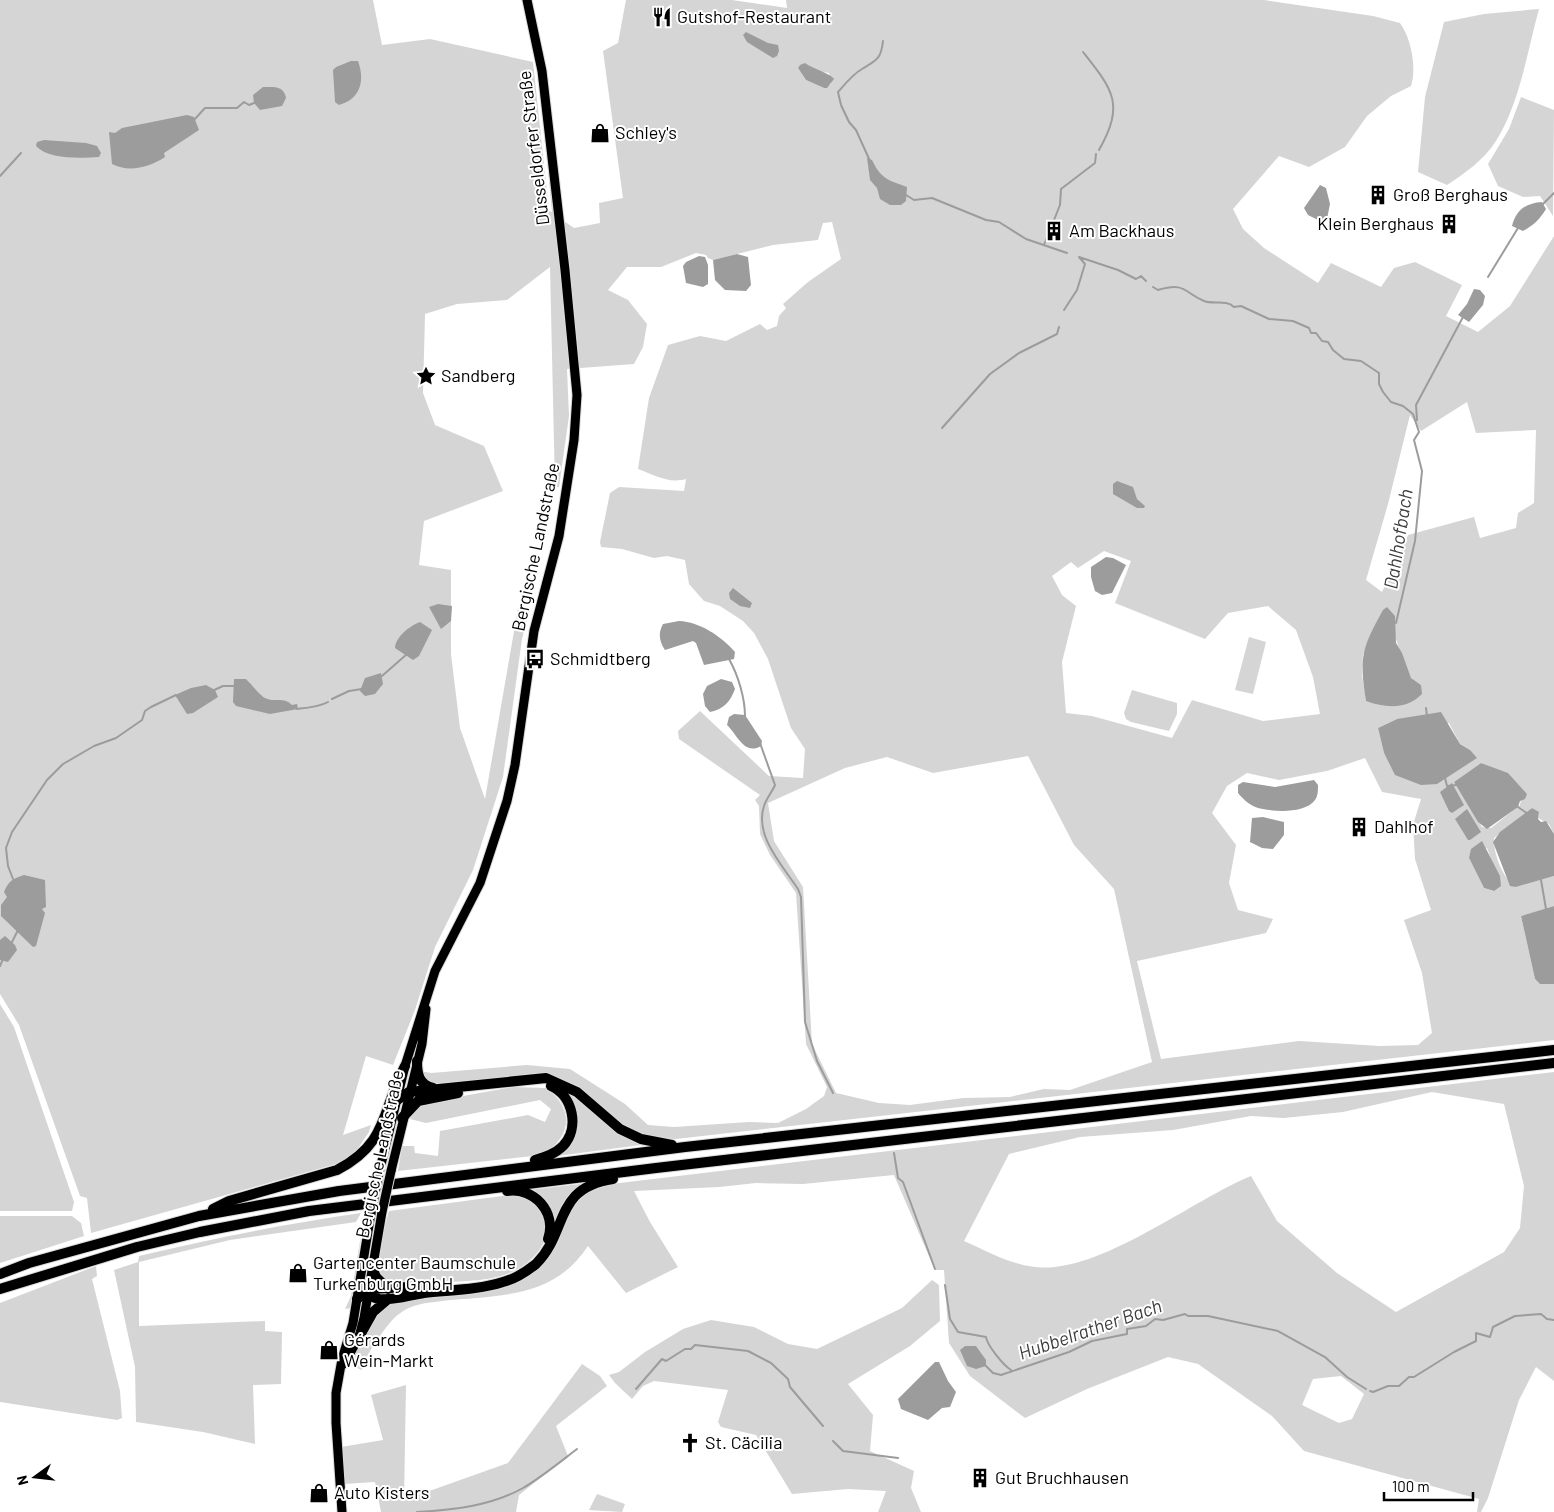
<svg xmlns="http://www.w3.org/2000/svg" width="1554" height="1512" font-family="Barlow,sans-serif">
	<rect width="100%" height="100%" fill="#fff"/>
	<path fill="#d5d5d5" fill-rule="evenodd" d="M0 0H373L382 45 430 39 533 62 549 211 552 212 539 78 555 215 574 228 600 223 599 203 623 198 603 51 618 43 626 0H732L787 8 786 0H1264L1373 16 1400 23C1411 38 1417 68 1411 86L1391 96 1367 116 1345 147 1309 167 1279 156 1233 209 1243 229 1264 248 1318 283 1331 263 1381 287 1394 268 1415 262 1462 285 1446 316 1478 332 1510 306 1554 236V834L1549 824 1538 818 1539 813 1532 808 1494 838C1493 853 1503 879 1516 887L1554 876V906L1521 916 1535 979 1540 984H1554V1040L676 1139 653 1138 621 1125 591 1097 562 1081 435 1083 426 1081 420 1071 431 1073 527 1065 570 1069 625 1104 648 1125 674 1127 749 1122 778 1123 806 1109 824 1096 827 1087 806 1044 796 893 770 855 760 834 759 806 755 800 760 795 679 739 678 731 700 711 769 776 803 778 805 749 791 728 768 659 754 633 743 621 720 606 704 601 689 584 685 560 667 556 654 558 622 549 601 547 600 542 610 493 619 487 684 491 686 479C669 484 654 475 638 469L649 398 668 345 700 336 726 341 760 324 767 330 777 326 779 316 786 308 783 304 808 282 841 259 832 222 823 223 818 240 773 245 713 260 708 258 706 255 696 253 661 267H627L608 290 628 300 647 324 643 347 634 364 567 369 569 416 559 487H555L550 267 507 300 457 304 425 314 423 393 435 425 484 446 503 491 424 521 419 565 451 570V654L460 728 485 799 518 608H530L522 639 503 777 473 870 435 947 415 1010 393 1065 366 1056 343 1135 371 1125 369 1132 350 1160 91 1233 87 1198 80 1196 19 1025 0 994ZM808 65 813 70 829 73 831 84 824 88 806 80 798 68ZM1467 402 1476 433 1536 430 1534 503 1518 513 1516 528 1480 538 1474 517 1408 535 1382 592 1366 580 1388 504 1410 415 1421 431ZM1104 551 1131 561 1115 603 1205 639 1228 613 1268 606 1296 630 1313 677 1320 714 1263 721 1192 700 1172 738 1092 716 1066 713 1062 662 1076 606 1062 595 1052 576 1071 562 1078 568ZM1395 634C1396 642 1406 671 1411 678 1413 680 1418 683 1421 685L1366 701 1362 675 1363 654ZM1397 719 1449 723 1460 744 1470 750 1408 779 1395 774 1384 753 1378 728ZM1028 756 1074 845 1114 889 1152 1062 1070 1090 1044 1089 1010 1097 963 1098 910 1105 879 1103 836 1093 812 1044 803 887 774 841 768 803 845 768 887 757 933 773ZM1365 758 1382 792 1421 799 1413 825 1415 859 1431 910 1404 920 1422 973 1432 1033 1418 1045 1380 1046 1299 1041 1161 1059 1137 961 1266 933 1273 919 1238 910 1229 883 1236 845 1212 813 1227 786 1247 773 1279 780 1327 771ZM1481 763 1508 774 1521 800 1520 805 1491 828 1482 827 1454 782ZM1487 848 1491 859 1493 891 1484 888 1469 858Z
		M1539 9C1527 52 1520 103 1496 141 1484 160 1465 173 1447 185L1418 172 1425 97 1444 22 1484 14Z
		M1521 97 1554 110 1553 216 1540 196 1523 197 1498 186 1488 164 1509 129Z
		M1249 637 1266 642 1253 694 1235 690Z
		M1132 690 1177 703V714L1169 731 1131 722 1126 719 1124 713Z
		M0 1004 14 1027 74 1202 72 1211H0Z
		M1554 1072V1381L1536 1367 1519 1400 1488 1498 1481 1512H1477L1479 1499 1304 1451 1272 1416 1198 1364 1168 1357 1087 1389 1025 1418 970 1376 949 1343 944 1270H935L894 1175 803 1184 756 1183 719 1187 634 1191 650 1222 678 1267 626 1293 588 1246C553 1299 500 1295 442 1301 427 1303 411 1304 399 1314 392 1319 385 1329 379 1337 372 1348 365 1357 362 1370L349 1365 364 1332 386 1303 523 1276 568 1210 583 1195 603 1185ZM1432 1092 1504 1104 1524 1186 1520 1228 1504 1252 1396 1312 1337 1273 1277 1221 1251 1176C1192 1200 1098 1275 1035 1267 1009 1264 987 1251 964 1241L1009 1154 1080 1137 1173 1130 1251 1116 1284 1118 1343 1112ZM1341 1376 1364 1394 1352 1419 1339 1423 1302 1405 1313 1379Z
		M513 1087 546 1088C575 1109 572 1138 541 1155L398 1171 402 1146H414L415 1153 438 1156 440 1131 528 1115 545 1122 551 1109 540 1100 426 1123 410 1119 419 1104Z
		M565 1091C593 1109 615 1138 648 1144L557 1156C582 1133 583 1120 565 1091Z
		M589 1183 554 1228 528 1190Z
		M510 1195C538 1196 557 1224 540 1249 532 1261 520 1269 507 1274 478 1285 423 1281 392 1282L386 1281 377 1270 378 1250 389 1211Z
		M361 1213 356 1222 230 1240 139 1262V1326L265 1321V1331L282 1332 281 1384 253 1385 255 1444 203 1432 136 1422 135 1367 114 1270 138 1262 139 1256C213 1238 286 1224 361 1213Z
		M0 1216H72L81 1223 84 1236 0 1263Z
		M363 1223 351 1308 345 1309 351 1296Z
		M96 1266 97 1276 92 1279 120 1391 122 1418 117 1420 0 1402V1303Z
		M932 1280 939 1285 940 1321 910 1346 848 1384 873 1415 870 1451 914 1471 911 1488 921 1512H878L886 1491 848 1489 792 1494 756 1435 721 1427 718 1422 728 1390 654 1381 643 1386 632 1399 615 1383 609 1375 619 1372 645 1352 683 1329 711 1320 754 1327 788 1344 817 1349 902 1308Z
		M582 1364 600 1376 607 1386 556 1426 568 1456 519 1495 516 1512H381L375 1482 344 1484 341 1447 383 1440 371 1395 406 1385 404 1500 508 1463Z
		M597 1494 625 1504 622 1512 589 1510Z"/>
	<path fill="#9c9c9c" d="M746 32 768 43 778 45 779 51 777 56 773 58 747 42 743 35Z
		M351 61H358C365 80 361 99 339 105L335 102 333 70 336 67Z
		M805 63C812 68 831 74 834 79L827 88H824L806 80 798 68 800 65Z
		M263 87C273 87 284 85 286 98L282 106 260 110 254 103 253 95Z
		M187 115 194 117 199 130 164 153 165 157C150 167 129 173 112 164L109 132 115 133 122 128Z
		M44 140 86 143 97 146 101 153 99 157C81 158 49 160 36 146L37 142Z
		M867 158 872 160C881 179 888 180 907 187L906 201 901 205H890L880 199 877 188 870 180Z
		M1320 185 1326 188 1330 204 1327 219 1322 222 1308 215 1304 208Z
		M1542 202 1546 209C1540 219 1534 225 1523 231L1512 226C1516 210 1526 203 1542 202Z
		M737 254 748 257 751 285 746 291 725 290 715 280 713 260Z
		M699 256 705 257 708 265V284L703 287 686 283 683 266 686 262Z
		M1474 289 1480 290 1485 296 1483 305 1469 322 1458 315 1467 304Z
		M1117 481 1133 487 1137 499 1145 506 1144 508H1137L1113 494V484Z
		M1106 557 1113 558 1126 565 1112 593 1102 595 1095 591 1091 577V567Z
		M733 588 752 603 750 608 740 606 730 599 729 593Z
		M438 604 452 606 451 621 441 629 429 607Z
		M1387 607 1395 616 1396 643 1402 653 1411 678 1421 685 1422 694C1406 710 1386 708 1366 701 1359 657 1362 648 1383 610Z
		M679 621C700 622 721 636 735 652L734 659 704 665 696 643 693 641 665 650C659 641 658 633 663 624Z
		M420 622 432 630 419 656 413 660 395 648C396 636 410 626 420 622Z
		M381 673 383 684 375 694 365 696 360 691 365 678Z
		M234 679H246C250 683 261 696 265 698 275 703 283 696 292 705L297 704 298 709 270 714 236 706 233 702Z
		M721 679 732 682 735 689C730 702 724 709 710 712L705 706 703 694 707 686Z
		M206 685 215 690 218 697 193 713 187 714 175 695 191 688Z
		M1441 712 1460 744 1470 750 1477 758 1437 784 1421 785 1395 775 1384 753 1378 728 1397 719Z
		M734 714 745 715 747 718 762 741 761 746C744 756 737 734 727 725L729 717Z
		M1481 763 1508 773 1527 794 1525 799 1520 801 1518 807 1487 829 1478 822 1454 782Z
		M1314 780 1318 785C1318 790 1318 796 1315 800 1306 813 1277 812 1263 809 1252 808 1244 800 1238 793V785L1243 782 1275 787Z
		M1452 783 1464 805 1452 813 1449 811 1440 792Z
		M1532 808 1539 812 1538 819 1541 822 1546 821 1554 834V876L1516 887 1510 886 1493 842 1500 832Z
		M1467 809 1481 832 1470 840H1468L1455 819Z
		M1263 817 1284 822V835L1273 849 1262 848 1250 842 1252 818Z
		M1482 841 1500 876 1501 886 1494 891 1484 888 1469 858 1471 849Z
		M24 875 45 880 46 907 42 909 45 913 36 946 33 947 1 916V905L7 897 4 892C8 881 14 878 24 875Z
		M1554 906V984H1540L1535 979 1521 916Z
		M5 936 15 945 17 950 8 962 0 960V940Z
		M965 1346H976L986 1360V1366L976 1369 967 1366 960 1350Z
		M935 1362H939L948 1381 956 1392 950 1407 942 1408 928 1420 901 1409 898 1399Z"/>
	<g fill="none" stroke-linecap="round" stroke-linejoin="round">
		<path stroke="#9c9c9c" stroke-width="2" d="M1083 52C1113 90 1125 104 1099 150
			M194 120 205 108H237L244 102 249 105 254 103
			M870 161 856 130 849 122 841 105 838 92C845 84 853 74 862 69 876 60 881 60 883 41
			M0 176 21 153
			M906 195 914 200 932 198 986 220 999 222 1026 239 1067 253
			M1543 204 1554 193
			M1044 245 1060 205 1061 189 1095 163 1096 154
			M1079 257 1118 270 1136 279 1141 276 1146 281
			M1488 277 1518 228
			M1153 287 1158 290C1186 282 1183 292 1204 301 1214 305 1226 299 1234 307L1241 306 1269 319 1293 321 1309 328 1311 333H1316L1322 341 1328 342 1333 350 1344 359 1361 361 1379 373V384L1383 392 1391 402 1403 406 1413 414 1419 432 1414 440 1422 471 1415 541 1396 623
			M1064 310 1077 290 1085 264 1079 257
			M1417 420 1416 405 1463 317
			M942 428 990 374 1019 353 1057 334 1059 327
			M729 659C738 675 745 698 745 716
			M382 676 407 654
			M212 691 223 686H234
			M332 699 349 691 362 689
			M1426 708 1427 716
			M297 709C307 708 319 707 328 702
			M760 743 775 785C772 792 766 799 764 806 754 836 783 866 798 889L801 897 805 1022 817 1061 833 1093
			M1445 778 1447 786 1457 785
			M1518 807 1528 814
			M13 879 8 866 6 848 12 832 47 780 63 764 94 746 116 738 142 720 145 711 151 707 176 695
			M1541 880 1546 909
			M11 944 18 930
			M0 966 3 959
			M894 1153 898 1178 903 1182 935 1269
			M945 1285 950 1319 958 1332 986 1337C987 1345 1003 1365 1011 1370
			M985 1365 993 1373 1001 1375 1069 1352 1092 1341 1127 1334V1329L1146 1326 1155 1319 1163 1320 1185 1314 1188 1316H1208L1278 1331 1325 1357 1347 1377 1366 1389
			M636 1389 662 1359 666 1361 685 1349H691L695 1345 748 1351 771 1363 788 1379 790 1387 823 1426
			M1370 1391 1373 1392 1388 1386H1399L1409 1377H1414L1454 1352 1476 1341V1333L1490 1337 1493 1327 1515 1316 1541 1314 1547 1319 1554 1320
			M833 1441 843 1451 898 1458
			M417 1512C453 1510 491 1506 523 1488 542 1477 560 1462 577 1449"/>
		<defs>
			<path id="primary" d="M391 1171 422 1044 426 1009
				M379 1173 405 1066 435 971 480 883 507 801 515 765 534 631 559 536 574 440 577 395 565 270 542 71 527 0
				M344 1364 359 1337 364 1318 382 1212
				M342 1512 336 1423V1393L342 1359 353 1323 371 1213"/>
			<path id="highway" d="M417 1061C417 1074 419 1085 433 1088
				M397 1100 409 1092 546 1078 577 1092 620 1129 641 1139 672 1145
				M402 1118 418 1101 458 1093
				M535 1160C545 1157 555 1154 563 1146 580 1128 573 1096 551 1086
				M507 1191C534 1187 557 1212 548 1239
				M213 1209 229 1201 337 1170C389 1143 381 1111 405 1066
				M372 1268 376 1277 388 1289
				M0 1274 29 1263 199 1216 339 1191 685 1147 1554 1050
				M359 1284C363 1293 370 1297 379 1299 393 1301 410 1295 424 1293 450 1290 478 1290 503 1282 515 1279 526 1272 536 1264 569 1231 553 1188 613 1179
				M0 1289 137 1247 200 1232 309 1211 656 1168 1554 1063
				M357 1299 370 1289 429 1286
				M359 1337 373 1312 387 1300"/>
		</defs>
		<use href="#primary" stroke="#dbdbdb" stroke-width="11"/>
		<use href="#highway" stroke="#dbdbdb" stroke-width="12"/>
		<use href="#primary" stroke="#000" stroke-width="9"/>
		<use href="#highway" stroke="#000" stroke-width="10"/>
		<defs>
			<path id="primary-bridge" d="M382 1212 391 1171
				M371 1213 379 1173"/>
		</defs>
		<use href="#primary-bridge" stroke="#dbdbdb" stroke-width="11" stroke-linecap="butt"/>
		<use href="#primary-bridge" stroke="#000" stroke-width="9"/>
	</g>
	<defs>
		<symbol id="restaurant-bare" viewBox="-9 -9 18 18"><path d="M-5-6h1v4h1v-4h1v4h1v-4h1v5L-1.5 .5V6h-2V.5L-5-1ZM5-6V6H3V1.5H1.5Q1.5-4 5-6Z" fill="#000" stroke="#fff" stroke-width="2.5" paint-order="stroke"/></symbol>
		<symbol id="shop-bare" viewBox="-9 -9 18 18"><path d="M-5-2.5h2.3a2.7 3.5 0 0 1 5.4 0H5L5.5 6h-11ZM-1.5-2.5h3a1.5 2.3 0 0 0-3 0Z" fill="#000" stroke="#fff" stroke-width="2.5" paint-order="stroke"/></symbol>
		<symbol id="building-bare" viewBox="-9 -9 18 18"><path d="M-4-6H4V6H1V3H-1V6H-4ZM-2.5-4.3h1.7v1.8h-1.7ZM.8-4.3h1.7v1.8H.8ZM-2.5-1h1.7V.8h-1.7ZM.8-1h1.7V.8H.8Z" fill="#000" stroke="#fff" stroke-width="2.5" paint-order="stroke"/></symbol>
		<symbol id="sight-bare" viewBox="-9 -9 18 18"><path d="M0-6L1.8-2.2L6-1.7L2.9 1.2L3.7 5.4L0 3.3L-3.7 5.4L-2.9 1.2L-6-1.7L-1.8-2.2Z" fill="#000" stroke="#fff" stroke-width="2.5" paint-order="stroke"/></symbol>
		<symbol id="bus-bare" viewBox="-9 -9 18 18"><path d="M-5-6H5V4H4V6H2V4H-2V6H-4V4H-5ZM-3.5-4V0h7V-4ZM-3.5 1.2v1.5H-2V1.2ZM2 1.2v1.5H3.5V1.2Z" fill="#000" stroke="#fff" stroke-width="2.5" paint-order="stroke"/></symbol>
		<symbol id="church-bare" viewBox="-9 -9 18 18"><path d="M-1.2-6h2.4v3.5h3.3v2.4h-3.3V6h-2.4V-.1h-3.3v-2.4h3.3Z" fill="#000" stroke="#fff" stroke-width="2.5" paint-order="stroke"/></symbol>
	</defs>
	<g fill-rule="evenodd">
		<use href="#restaurant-bare" x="648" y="3" width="28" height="28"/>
		<use href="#shop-bare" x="586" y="119" width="28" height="28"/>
		<use href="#building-bare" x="1364" y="181" width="28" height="28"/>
		<use href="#building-bare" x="1435" y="210" width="28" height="28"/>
		<use href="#building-bare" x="1040" y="217" width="28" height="28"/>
		<use href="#sight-bare" x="412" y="362" width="28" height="28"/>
		<use href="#bus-bare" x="521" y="645" width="28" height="28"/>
		<use href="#building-bare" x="1345" y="813" width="28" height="28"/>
		<use href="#shop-bare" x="284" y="1259" width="28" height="28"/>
		<use href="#shop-bare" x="315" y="1336" width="28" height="28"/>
		<use href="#church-bare" x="676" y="1429" width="28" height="28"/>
		<use href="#building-bare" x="966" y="1464" width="28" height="28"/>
		<use href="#shop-bare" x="305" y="1479" width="28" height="28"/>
	</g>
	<g text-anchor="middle" stroke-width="4" stroke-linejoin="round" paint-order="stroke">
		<g font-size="18" fill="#000" stroke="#fff" text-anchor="start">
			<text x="677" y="23">Gutshof-Restaurant</text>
			<text x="615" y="139">Schley's</text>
			<text x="1393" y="201">Groß Berghaus</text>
			<text x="1434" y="230" text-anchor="end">Klein Berghaus</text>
			<text x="1069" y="237">Am Backhaus</text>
			<text x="441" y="382">Sandberg</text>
			<text x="550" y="665">Schmidtberg</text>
			<text x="1374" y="833">Dahlhof</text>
			<text x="313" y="1269">Gartencenter Baumschule<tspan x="313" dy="21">Turkenburg GmbH</tspan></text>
			<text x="344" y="1346">Gérards<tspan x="344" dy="21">Wein-Markt</tspan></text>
			<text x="705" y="1449">St. Cäcilia</text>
			<text x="995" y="1484">Gut Bruchhausen</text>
			<text x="334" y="1499">Auto Kisters</text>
		</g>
		<g font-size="18" fill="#000" stroke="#fff">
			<text transform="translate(534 148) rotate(-97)" y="6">Düsseldorfer Straße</text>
			<text transform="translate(536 547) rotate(-78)" y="6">Bergische Landstraße</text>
			<text transform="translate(380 1154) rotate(-78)" y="6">Bergische Landstraße</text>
		</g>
		<g font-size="19" font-style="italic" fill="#3d3d3d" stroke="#fff">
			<text transform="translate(1398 539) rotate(-81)" y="7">Dahlhofbach</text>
			<text transform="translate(1090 1329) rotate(-19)" y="7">Hubbelrather Bach</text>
		</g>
	</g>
	<g transform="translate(35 1477) rotate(255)" stroke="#ffffff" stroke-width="4" paint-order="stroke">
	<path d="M0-4L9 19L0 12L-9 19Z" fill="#000000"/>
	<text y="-8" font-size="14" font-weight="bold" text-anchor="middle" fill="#000000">N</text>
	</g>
	<path d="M1384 1492v8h89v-8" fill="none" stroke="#000000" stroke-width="2.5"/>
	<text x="1392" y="1492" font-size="15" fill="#000000" stroke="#ffffff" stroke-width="4" paint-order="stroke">100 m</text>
</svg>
